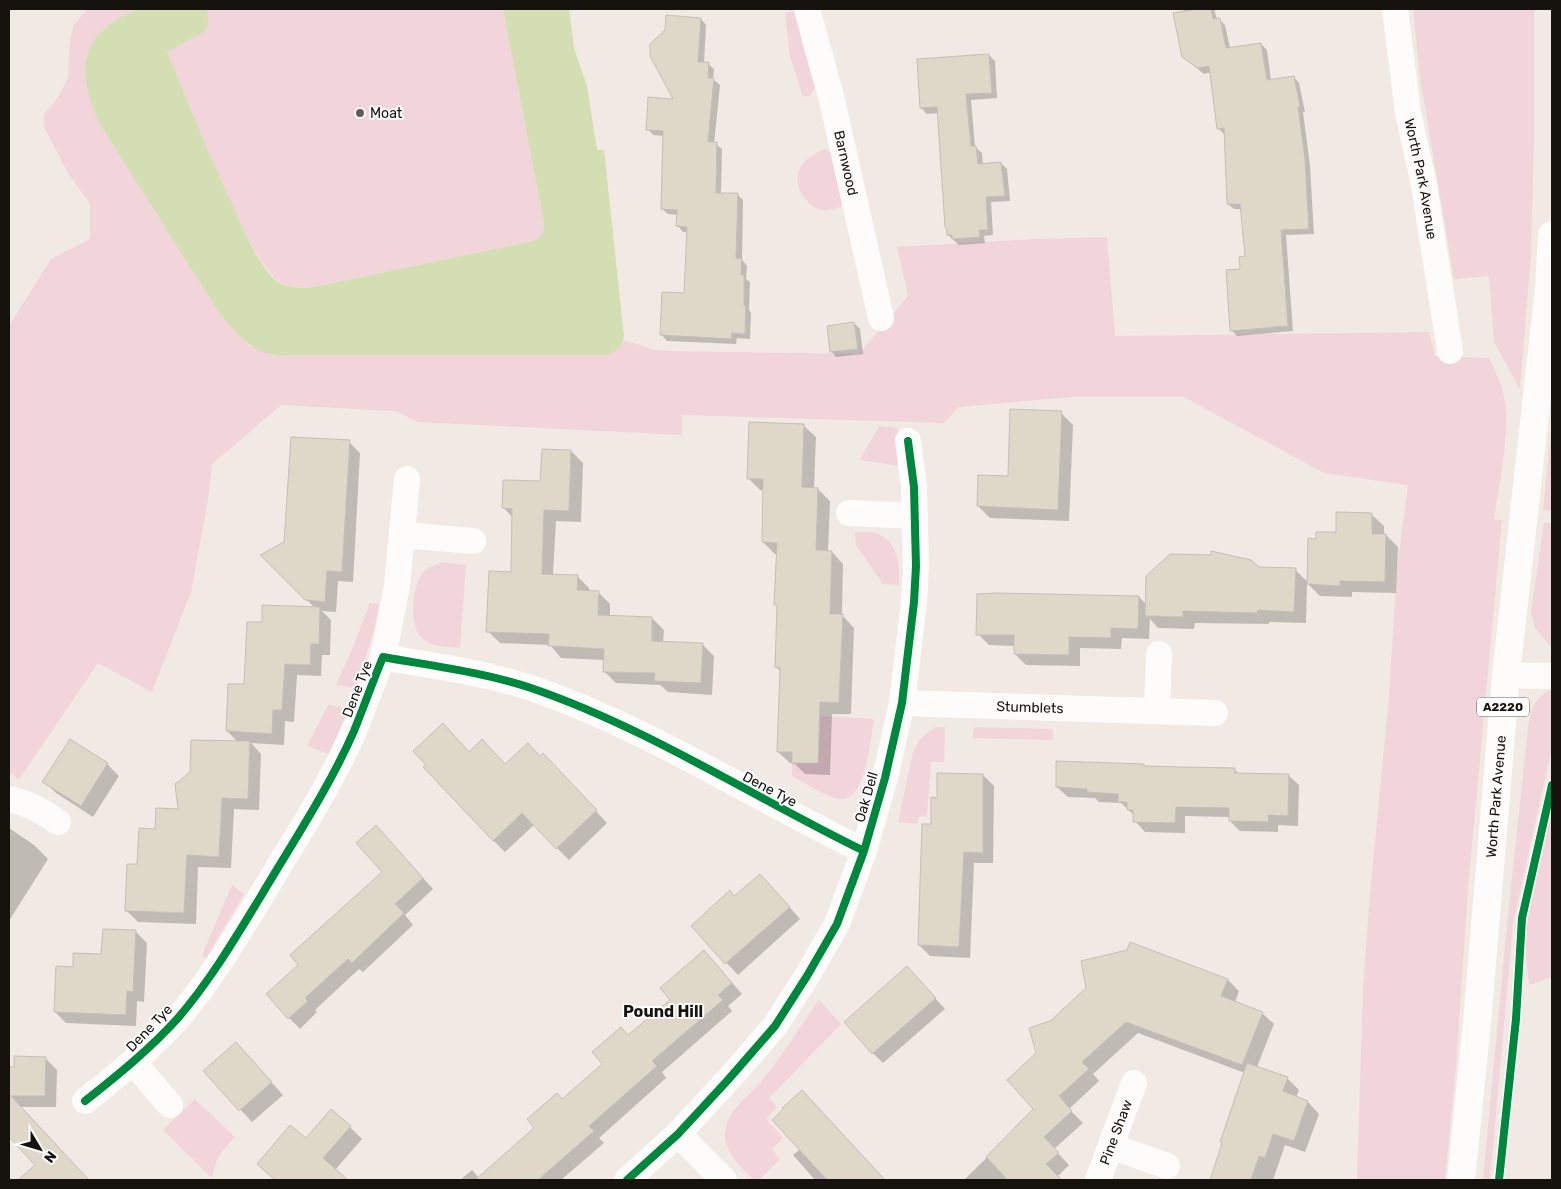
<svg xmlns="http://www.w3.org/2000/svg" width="1561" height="1189" font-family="Rubik,sans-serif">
	<rect width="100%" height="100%" fill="#f1e9e3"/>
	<path fill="#f2d4db" d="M87 9H138C79 34 75 67 99 123L219 313 250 347 279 356 295 355H607L615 351 623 342 628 341 654 350 672 351 859 354 908 296 897 247 1033 239 1107 237 1115 336 1429 332 1435 356 1489 358C1495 371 1501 383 1504 397 1511 430 1499 485 1494 519L1502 520 1468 889 1456 1067 1445 1180H1357L1363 989 1370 894 1389 697 1397 568 1408 485 1324 473 1184 397H1073L958 407 944 423 682 415V435L418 422 395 411 281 405 212 464 208 499 191 592 152 692 98 663 19 779 9 772V326L51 259 90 239V204L68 173 44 127V114L59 96 68 78 70 42 73 26Z
		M206 9H503L543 218C545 229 544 236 533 241L314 287 291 288 283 284 275 279 262 262 245 234 218 175 167 52 201 34 208 16Z
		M1413 9H1534V143L1531 254 1520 389 1494 342 1489 276 1454 279 1420 78Z
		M796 11 799 18 801 40 815 88 811 95 803 97 790 56 785 13Z
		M825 149 830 152 843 201 841 207C835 208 829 211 822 210 806 206 793 187 799 171 803 159 815 154 825 149Z
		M1552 420V511L1543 510Z
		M879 426 897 428 900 445V466L860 460Z
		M1544 523H1552V648L1535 628 1531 612Z
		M855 532C862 532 870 531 876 533 898 541 900 565 899 585L883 584 856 545Z
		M442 562 466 565 460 648C447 647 433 647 423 639 408 627 412 587 422 574 426 568 435 565 442 562Z
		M370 603 379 604 374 630 356 688 336 685 351 652Z
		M1552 689V747L1513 924 1490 1180H1483L1507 925 1528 728C1531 708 1533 700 1552 689Z
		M328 705 348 709 329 754 307 746Z
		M820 716 874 719C871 736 866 801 841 799 827 798 804 782 792 776V763H818Z
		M935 727H945L944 762H931L927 816 918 817V824L898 822 913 752 919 740Z
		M974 727 1053 729V740L973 738Z
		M1552 810V977L1529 985 1525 946 1529 910Z
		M232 885 244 894 206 958 202 955Z
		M819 1000 841 1024 769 1098 777 1107 766 1119 783 1138 772 1149 780 1159 759 1180H754C741 1167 724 1152 725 1133 726 1128 727 1122 729 1118 738 1102 753 1092 764 1078 784 1053 801 1026 819 1000Z
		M195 1099 235 1137C221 1151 216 1158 212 1178L163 1130Z"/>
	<path fill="#d3deb2" d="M138 9H206L208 16 207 28 201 34 167 52C189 104 209 156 233 206 242 227 258 263 274 279 286 289 300 289 314 287L533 241C544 236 545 229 543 218L503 9H569L574 48 587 86 597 150H604L624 336C623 347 616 351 607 355H295L279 356 258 351 242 339 219 313 99 123C75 67 79 34 138 9Z"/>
	<path fill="#0003" d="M1184 9H1214L1217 19H1219L1225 25 1230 48 1261 44 1267 50 1271 80 1294 77 1299 83 1305 112H1303L1310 166 1314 234 1286 235 1293 331 1237 336 1231 330 1241 271 1246 257 1242 209H1234L1228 204 1224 134 1219 129 1211 72 1204 74 1183 57Z
		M701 19 706 25 704 63 708 64 714 69 713 79 720 85 714 144H716L722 149 721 194H737L743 200 742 260 747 266 746 279 750 282 749 310 751 313 750 339 737 338 736 344 667 341 662 335 685 294 688 232H683L678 226V215L668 214 662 209 665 136 653 135 648 129 675 100Z
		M989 55 995 61 997 98 971 100 975 147 982 153 983 165 1001 163 1007 169 1010 201 991 202 993 235 984 236 985 243 959 245 948 235 938 113 927 114 921 108Z
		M854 323 860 329 863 354 836 357 831 351Z
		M1061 413 1073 425 1069 521 990 518 978 506 1009 477Z
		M804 426 816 437 814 489H818L830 501 828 552H832L843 564 842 615 854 628 851 714H832L830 775 805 774 795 764 790 763 778 752 781 672 776 667 778 607 776 605 778 554H775L763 542 764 490H760L748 478Z
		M349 442 360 453 353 582 338 581 336 612 322 611 331 620 330 655H322L321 676 297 675 294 722 285 721 284 745 251 743 261 754 259 810 234 809 231 868 198 867 196 924 138 922 126 910 156 830 179 810 238 742 227 731 245 685 263 624 315 608 262 555 285 543Z
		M571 451 583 463 581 522 556 521 553 575 577 576 589 588V592H598L610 604V617L652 618 664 630 663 643 702 644 714 656 712 695 668 692 660 685 616 683 604 671 605 660 561 658 550 645 500 643 488 631 512 573 513 518 504 508 541 482Z
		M1372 515 1384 526V535H1386L1398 547 1396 593 1352 592V597L1320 596 1307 583 1306 623 1269 622V624L1195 623 1194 629 1158 628 1150 619 1149 639 1122 638 1121 649 1080 648V666L1026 665 1015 654V646L989 645 978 634 1139 597 1147 605 1258 568 1295 570 1308 582 1317 540 1337 533Z
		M70 740 107 764 119 776 93 817 56 793 44 781Z
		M469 753 505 765 541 758 555 767 607 823 569 860 534 825 505 852 493 840Z
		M1144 765 1146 767 1234 769 1239 774 1288 775 1299 785 1298 826 1278 825V832L1240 831 1230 821V817L1185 816V833L1145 832 1135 821V816L1121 803 1099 802 1095 798 1068 797 1057 787Z
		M983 775 994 786 993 863H974L970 958 930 956 919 945 932 825 939 799Z
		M9 828 34 845 48 859 9 921Z
		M386 837 433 889 405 915 413 925 363 972 359 969 315 1010 317 1012 300 1029 267 995 300 965 383 872Z
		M772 887 800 919 738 975 692 926 735 897Z
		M136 932 147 943 144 1002 137 1001 136 1026 66 1023 55 1012 103 955Z
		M714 962 742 994 728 1006 732 1011 662 1072 666 1078 599 1138 604 1143 561 1180H460L472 1170 479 1178 604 1064 628 1036Z
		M917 978 945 1009 883 1063 873 1053Z
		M1228 980 1239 991 1235 1002 1262 1013 1274 1024 1257 1067 1287 1078 1299 1090 1296 1098 1308 1102 1319 1114 1305 1152 1285 1145 1273 1180H1211L1245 1073 1138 1033 1093 1074 1099 1081 1069 1109 1083 1123 1054 1149 1069 1165 1057 1177 1060 1180H964L1035 1110 1038 1053Z
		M247 1055 283 1095 252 1122 205 1071Z
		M45 1058 57 1070 56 1107H21L88 1180H31L26 1175 37 1165 32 1127H9V1069H15Z
		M814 1103 885 1180H815L793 1155 800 1149Z
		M350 1127 362 1139 335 1170 345 1180H275L259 1164 306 1140Z"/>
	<path fill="#dfd7c8" stroke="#c4bfba" d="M1197 9H1211L1213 19 1220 18 1226 48 1261 43 1267 80 1294 76 1300 106 1298 107 1305 159 1309 229 1281 230 1288 326 1230 331 1226 270 1240 269 1239 257 1245 256 1240 204H1227L1224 128 1217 129 1209 66 1198 68 1182 57 1173 13Z
		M666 15 701 18 698 62H709L708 78H714L708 142H717L716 193H738L736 258 742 259 741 275H744V306H746L745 334 732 333 731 339 660 335 662 292 684 293 687 227 676 226 677 210 661 209 663 131 646 130 648 97 673 99 650 56V44L665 30Z
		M989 54 992 93 966 94 971 146H976L978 164 1001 162 1005 196 986 197 988 230H979L980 237 952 239V235H947L946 227H945L937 107 920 108 917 59Z
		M854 322 858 349 830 352 827 326Z
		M1010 409 1062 411 1058 510 977 506 978 475 1008 476Z
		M749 422 804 424 802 487 818 488 816 550 832 551 830 614H843L839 703 820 702 818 763H792V752H777L780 668 775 667 777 605H774L777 543 762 542 763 479H747Z
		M291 437 350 440 342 572 327 571 325 602 305 600 260 555 284 542Z
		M542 449 571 450 569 511 544 510 542 574 578 575 577 590 599 591 598 615 652 617V641L703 643 701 683 654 681 655 673 603 672 604 649 548 646 549 634 486 632 489 571 511 572 512 509 502 508 503 480 540 481Z
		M1336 512 1372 513V534H1386L1385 582 1340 581V586L1307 584 1308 538 1316 539V532H1336Z
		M1211 551 1251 560 1259 567 1296 568 1294 612 1258 610 1257 613 1183 611V617L1145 616 1146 576 1170 554 1211 555Z
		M997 593 1139 596 1138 629 1111 628V638L1069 637V655L1014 654V635H976L977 594Z
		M262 605 320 607 319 644H311L310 665 285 664 282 710H273L272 734 226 731 228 684H244L247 622H262Z
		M443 723 469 752 482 739 505 764 528 743 540 756 543 753 597 810 556 849 522 813 493 841 423 767 426 765 413 751Z
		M70 739 108 763 81 806 42 782Z
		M191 740 250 741 248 799 222 798 219 857 187 855 184 913 125 911 127 864H137L139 828 155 829 156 808 178 809 175 784 190 772Z
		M1056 761 1144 764V766L1182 767 1235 768V773L1289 774 1288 816 1268 815 1269 822 1229 821V808L1176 807 1175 823 1133 822V810H1127V802H1118V794L1087 792V789L1056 787Z
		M937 773 983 774V853L964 852 959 947 918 945 922 824H931V797L937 798Z
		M376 825 423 878 395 904 404 913 352 963 348 959 305 998 308 1001 288 1019 266 994 298 965 290 955 382 872 356 843Z
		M760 874 790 907 725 964 691 926 730 890 734 896Z
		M103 929 136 930 133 992 127 991 126 1015 54 1012 56 966 73 967V953L101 954Z
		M1130 942 1228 979 1221 996 1263 1012 1242 1065 1126 1022 1082 1062 1089 1069 1059 1096 1072 1111 1044 1137 1059 1153 1046 1164 1062 1180H1008L986 1157 1033 1109 1007 1080 1036 1053 1029 1028 1050 1021 1086 988 1081 961 1127 950Z
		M704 950 732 983 718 995 723 1000 652 1061 657 1066 589 1126 594 1131 538 1180H475L534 1128 527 1119 557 1093 562 1099 602 1064 592 1052 621 1027 628 1035 670 1000 660 988Z
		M907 966 936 998 872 1054 844 1022Z
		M236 1042 272 1082 239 1111 203 1071Z
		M14 1056 46 1057 45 1096H11L89 1180H18L35 1165 9 1137V1067H14Z
		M1247 1063 1288 1077 1283 1091 1308 1101 1294 1141 1273 1134 1265 1158 1259 1156 1251 1180H1210L1222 1143 1220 1142Z
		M802 1090 885 1180H827L772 1120 783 1109 782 1108Z
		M331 1109 351 1126 323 1158 348 1180H275L257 1164 290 1125 306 1138Z"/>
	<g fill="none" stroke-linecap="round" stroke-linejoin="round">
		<g stroke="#fdfcfb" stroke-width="26">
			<path id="s1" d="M807 9 831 96 881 318"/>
			<path id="s2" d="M1395 9 1408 113 1424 185 1450 351"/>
			<path d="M849 513 915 516"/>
			<path d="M403 535 473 541"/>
			<path d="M383 657 397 586 407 479"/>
			<path d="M1506 675 1552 676"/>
			<path id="s3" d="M902 703 1215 713"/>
			<path d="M1157 711 1159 654"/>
			<path d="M9 799C28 803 42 811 58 822"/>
			<path d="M133 1062 170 1105"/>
			<path d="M85 1101C118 1075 150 1049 178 1018 210 981 236 937 261 896 293 842 329 788 354 731 364 706 373 681 383 657 432 666 483 672 531 688 648 728 753 797 864 851"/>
			<path d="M678 1134 724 1180"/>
			<path d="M1111 1146 1167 1166"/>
			<path d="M627 1180 678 1134 727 1081 775 1026 807 976 837 924 864 851 885 778 902 703 914 602 916 566 914 487 908 441"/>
			<path id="s4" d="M1098 1180 1134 1083"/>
		</g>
		<path stroke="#fdfcfb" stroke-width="28" id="s5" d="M1461 1180 1477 1023 1506 675 1549 288 1552 235"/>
		<defs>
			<path id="cycleway" d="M85 1101C118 1075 150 1049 178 1018 210 981 236 937 261 896 293 842 329 788 354 731 364 706 373 681 383 657 432 666 483 672 531 688 648 728 753 797 864 851
				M627 1180 678 1134 727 1081 775 1026 807 976 837 924 864 851 885 778 902 703 914 602 916 566 914 487 908 441
				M1499 1180 1516 1019 1522 918 1552 785"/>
		</defs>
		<use href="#cycleway" stroke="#fff" stroke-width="11"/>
		<use href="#cycleway" stroke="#00873e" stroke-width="8"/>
	</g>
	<circle fill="#635d59" stroke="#fff" stroke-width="2" cx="360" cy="113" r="5"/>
	<g text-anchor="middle" stroke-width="4" stroke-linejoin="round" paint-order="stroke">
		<rect fill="#fff" stroke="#5c5956" stroke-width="1" x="1477" y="697.5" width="52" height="19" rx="4"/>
		<g font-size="12" font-weight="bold" fill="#16120e">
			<text x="1503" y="711">A2220</text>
		</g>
		<g font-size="14" fill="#16120e" stroke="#fff" text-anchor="start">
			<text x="370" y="118">Moat</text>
		</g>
		<g font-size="14" fill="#16120e" stroke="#fff">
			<text dy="5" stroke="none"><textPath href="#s1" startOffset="159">Barnwood</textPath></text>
			<text dy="5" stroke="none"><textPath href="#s2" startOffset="172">Worth Park Avenue</textPath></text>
			<text transform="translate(357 689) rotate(-69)" y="5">Dene Tye</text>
			<text dy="5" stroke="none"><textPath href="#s3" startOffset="128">Stumblets</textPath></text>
			<text transform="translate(770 789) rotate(28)" y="5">Dene Tye</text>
			<text transform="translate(866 797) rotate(-74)" y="5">Oak Dell</text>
			<text dy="5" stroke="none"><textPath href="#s5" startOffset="385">Worth Park Avenue</textPath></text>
			<text transform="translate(149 1028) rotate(-46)" y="5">Dene Tye</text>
			<text dy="5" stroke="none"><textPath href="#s4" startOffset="51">Pine Shaw</textPath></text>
		</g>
		<g font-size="16" font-weight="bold" fill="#16120e" stroke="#fff">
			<text x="663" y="1017">Pound Hill</text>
		</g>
	</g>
	<rect width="1561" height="1189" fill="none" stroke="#16120e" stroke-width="20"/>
	<g transform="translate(40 1149) rotate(128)" stroke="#ffffff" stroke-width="4" paint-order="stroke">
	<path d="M0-4L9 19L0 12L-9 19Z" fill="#16120e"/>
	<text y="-8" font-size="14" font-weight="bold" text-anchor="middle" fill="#16120e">N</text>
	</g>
</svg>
